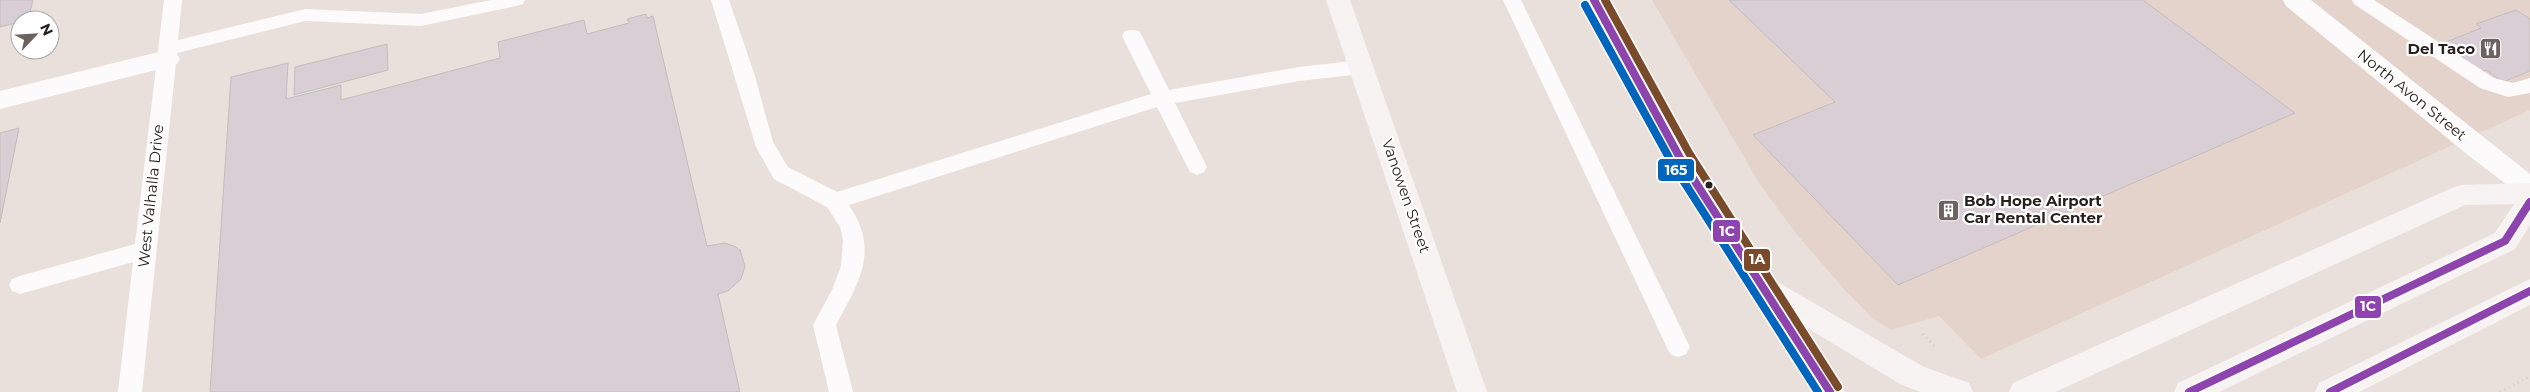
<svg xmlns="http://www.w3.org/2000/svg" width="2530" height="392" font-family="Montserrat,sans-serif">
	<rect width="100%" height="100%" fill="#eae0db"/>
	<path fill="#e4d3ca" d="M1652 0H2530V110L1981 359 1939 316 1891 330 1872 318 1844 289 1798 236 1761 186Z"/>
	<path fill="#d8ced4" stroke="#c4bdbe" d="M0 0H33L28 20H20V22L0 27Z
		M1729 0H2143L2295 113 1898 285 1753 135 1835 102Z
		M2516 10 2530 19V71L2503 82 2486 70 2482 72 2444 43 2481 28 2476 24Z
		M646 14 647 18 653 16 707 246 725 243 736 247 740 250 745 266 741 279 728 291 718 294 740 392H210L231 77 288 63 286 99 341 85V100L500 58 498 42 584 20 587 34 629 23 627 19Z
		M387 44 388 70 294 95 295 67Z
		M19 128 0 223V133Z"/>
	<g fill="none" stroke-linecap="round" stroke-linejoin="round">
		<path stroke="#d0cdcd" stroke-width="3" stroke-dasharray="1 4" stroke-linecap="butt" d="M1923 334 1936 348
			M2500 392 2530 376"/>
		<path fill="#fcfafa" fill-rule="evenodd" d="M164 0H182L178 40 305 9 421 14 491 0H525L523 4 516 6 421 26 305 21 177 53 142 392H118L133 262 20 294 12 291 9 285 12 279 20 276 135 244Z
			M711 0H729L754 73 773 142 788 167 837 192 1151 94 1122 36 1125 31 1132 30 1139 31 1142 36 1169 90 1299 67 1361 60 1368 62 1371 67 1368 72 1361 74 1299 81 1175 103 1207 167 1204 172 1197 175 1190 172 1157 107 849 205C880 251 859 282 836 325L853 392H829L813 325 832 290 841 266 843 240 840 227 827 207 774 179 756 147Z
			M1503 0H1521L1690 347 1686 354 1678 357 1670 354Z
			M2352 0H2374L2494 78 2513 83 2530 78V93L2508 97 2480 88 2354 4Z"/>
		<path fill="#fcfafa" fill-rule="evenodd" d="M2283 0H2311L2530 174V198L2520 195 2468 155 2286 6Z
			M167 50 176 53 180 59 176 65 0 109V91Z"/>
		<path fill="#f8f3f3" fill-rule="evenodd" d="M1326 0H1350L1487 392H1457Z
			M1582 0H1606L1690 152 1774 280 1924 367 1969 383 1973 392H1921L1902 385 1804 326 1845 392H1813L1671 165Z
			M2530 183V225L2515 249 2219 392H2174L2178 383 2495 233 2514 204 2465 205 2055 392H2009L2013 383 2452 188 2462 185Z
			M2530 279V305L2359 392H2315L2319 383Z"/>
		<defs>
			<path id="bus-1" d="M1594 0 1680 158 1830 392
				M2189 392 2505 241 2530 202
				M2330 392 2530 291"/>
			<path id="bus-2" d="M1585 5 1672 163 1818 392"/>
			<path id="bus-3" d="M1605 0 1689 153 1838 387"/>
		</defs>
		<use href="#bus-1" stroke="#fff" stroke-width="11"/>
		<use href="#bus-2" stroke="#fff" stroke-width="11"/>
		<use href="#bus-3" stroke="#fff" stroke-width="11"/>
		<use href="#bus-1" stroke="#8e44ad" stroke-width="8"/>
		<use href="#bus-2" stroke="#0065bd" stroke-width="8"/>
		<use href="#bus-3" stroke="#7a4b2a" stroke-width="8"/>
	</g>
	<defs>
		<symbol id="restaurant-square" viewBox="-11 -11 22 22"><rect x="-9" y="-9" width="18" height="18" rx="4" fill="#6b6360" stroke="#fff"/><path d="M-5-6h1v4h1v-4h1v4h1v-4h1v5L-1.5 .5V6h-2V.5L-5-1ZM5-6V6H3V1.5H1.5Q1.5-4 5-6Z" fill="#fff"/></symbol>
		<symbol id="building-square" viewBox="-11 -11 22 22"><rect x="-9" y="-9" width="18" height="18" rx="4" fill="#6b6360" stroke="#fff"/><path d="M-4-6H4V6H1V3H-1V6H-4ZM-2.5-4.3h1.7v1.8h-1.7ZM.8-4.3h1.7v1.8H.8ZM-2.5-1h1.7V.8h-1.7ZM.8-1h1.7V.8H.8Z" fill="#fff"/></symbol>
	</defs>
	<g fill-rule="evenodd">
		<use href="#restaurant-square" x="2478" y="36" width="25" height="25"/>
		<use href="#building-square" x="1936" y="198" width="25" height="25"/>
	</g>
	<circle fill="#27201d" stroke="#fff" stroke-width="2" cx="1709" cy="185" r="4.5"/>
	<g text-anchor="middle" stroke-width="4.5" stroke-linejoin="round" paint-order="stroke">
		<g font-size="15" font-weight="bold" fill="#27201d" stroke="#fff" text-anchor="end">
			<text x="2475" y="54">Del Taco</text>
			<text x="1964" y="206" text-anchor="start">Bob Hope Airport<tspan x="1964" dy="17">Car Rental Center</tspan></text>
		</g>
		<g font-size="15" fill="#27201d" stroke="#fff">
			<text transform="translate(2412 95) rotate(39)" y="5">North Avon Street</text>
			<text transform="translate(151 196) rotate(-84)" y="5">West Valhalla Drive</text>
			<text transform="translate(1406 196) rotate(71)" y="5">Vanowen Street</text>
		</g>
	</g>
	<g stroke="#fff" stroke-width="2">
		<rect x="1657" y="158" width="38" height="24" rx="5" fill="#0065bd"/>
		<rect x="1712" y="219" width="29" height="24" rx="5" fill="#8e44ad"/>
		<rect x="1743" y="248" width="28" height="24" rx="5" fill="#7a4b2a"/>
		<rect x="2354" y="295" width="28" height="24" rx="5" fill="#8e44ad"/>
	</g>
	<g font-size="14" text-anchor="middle" font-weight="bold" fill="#fff">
		<text x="1676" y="175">165</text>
		<text x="1727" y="236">1C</text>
		<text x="1757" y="264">1A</text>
		<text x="2368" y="311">1C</text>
	</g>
	<g transform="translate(35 35) rotate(65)"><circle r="24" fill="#ffffff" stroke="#a9a6a5"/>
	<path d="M0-4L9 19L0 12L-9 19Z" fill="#6b6360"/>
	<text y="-8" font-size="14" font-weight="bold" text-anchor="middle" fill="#27201d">N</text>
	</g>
</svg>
